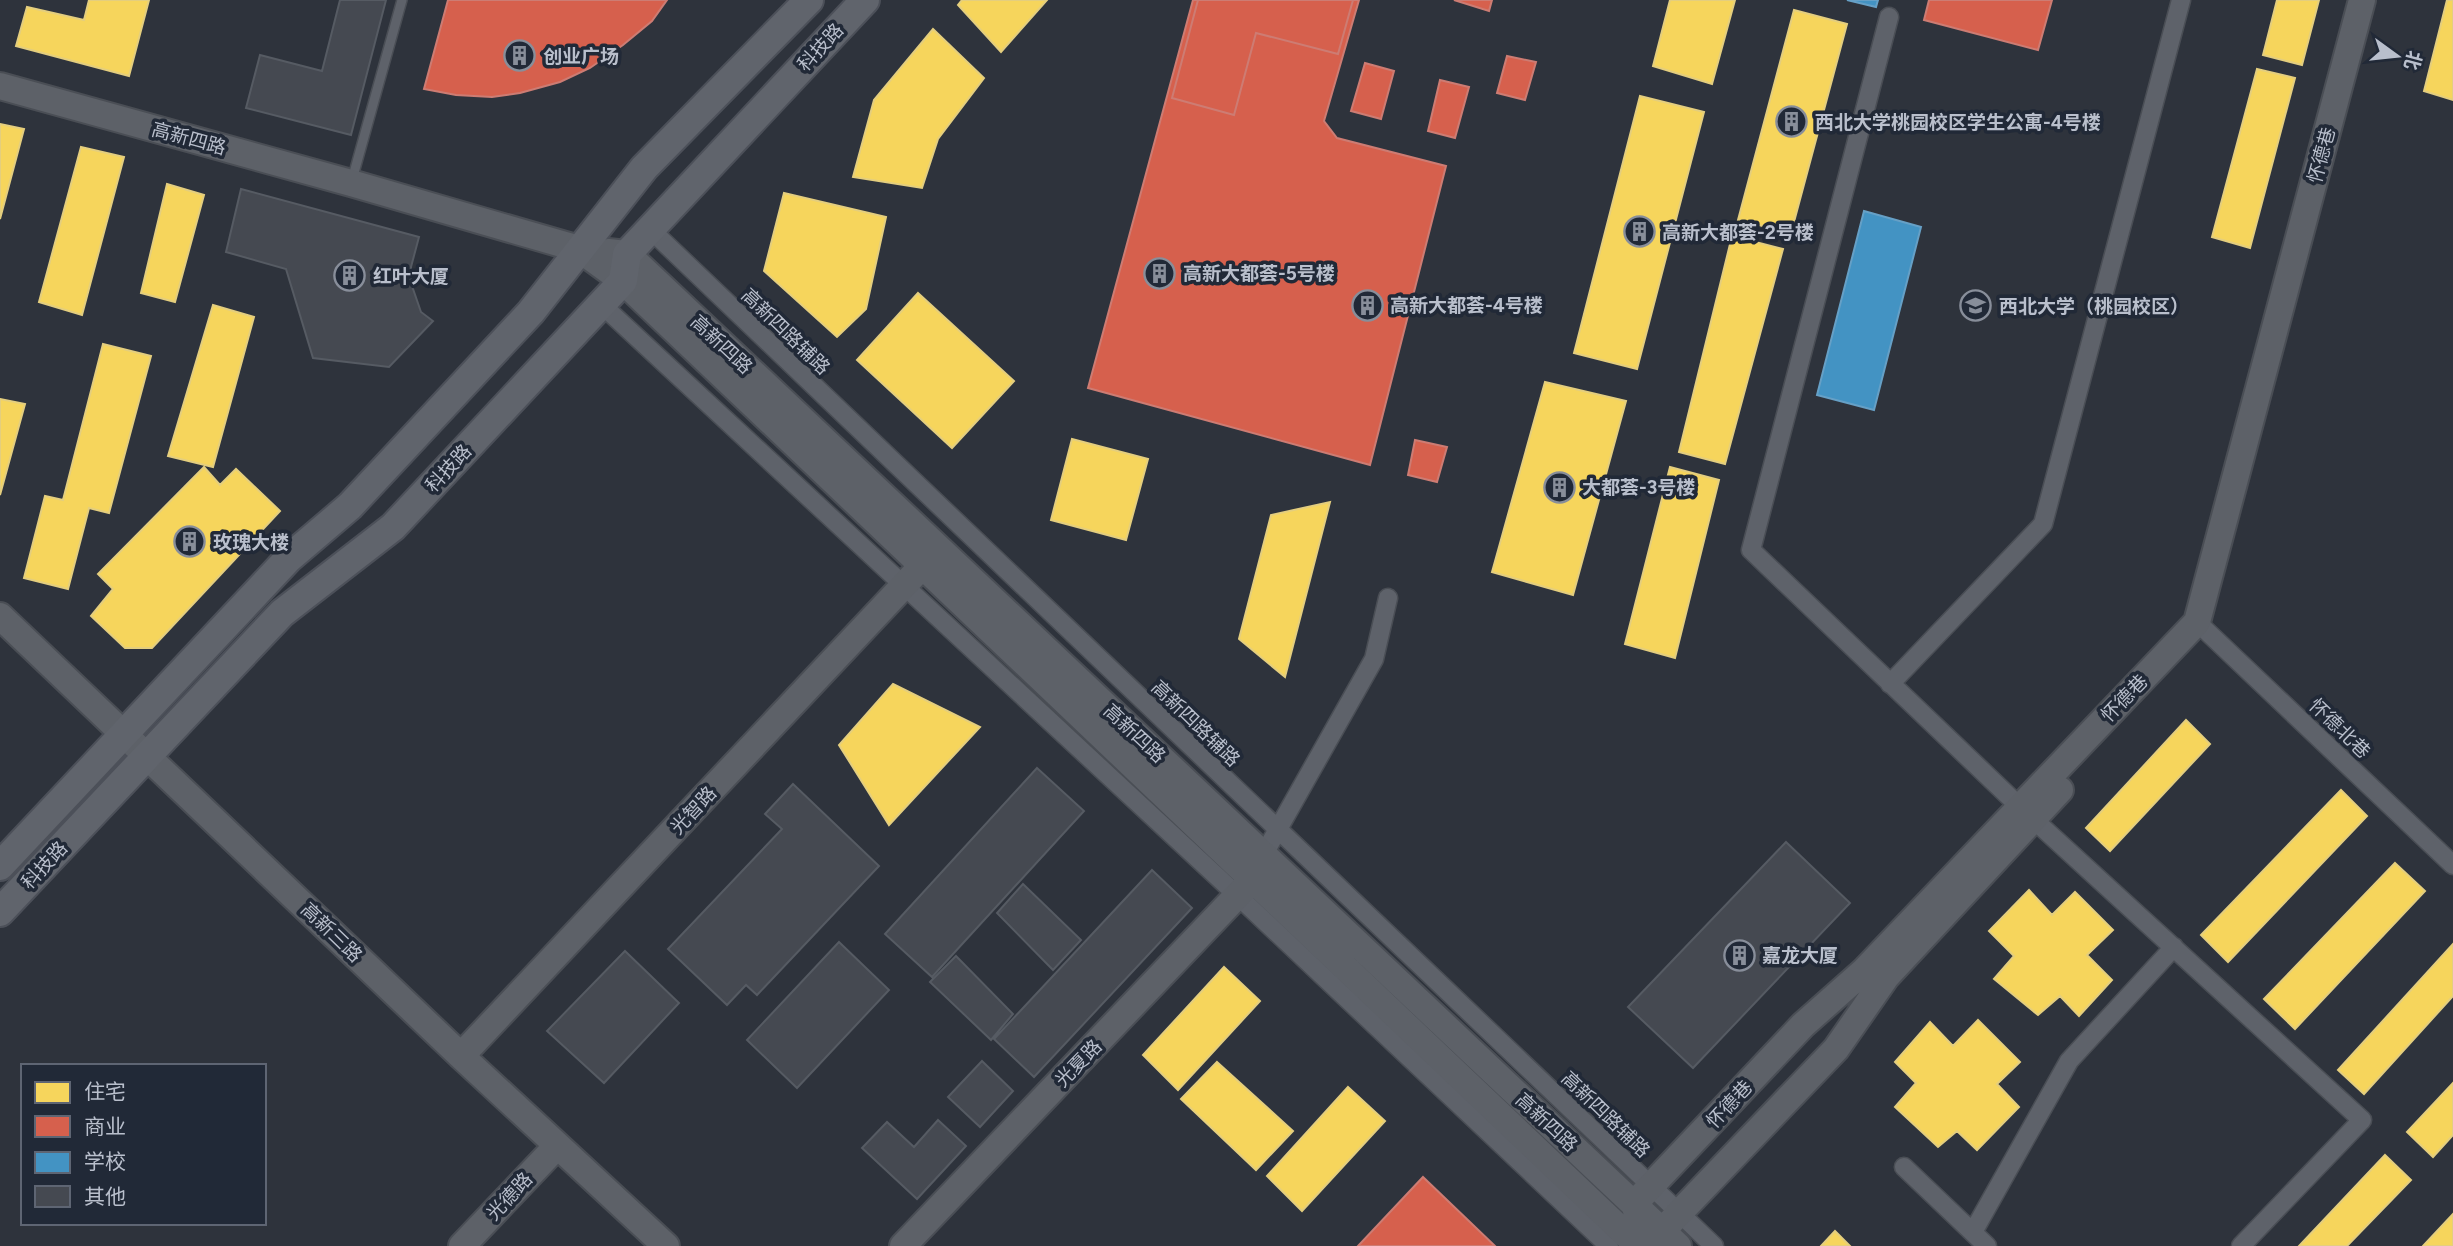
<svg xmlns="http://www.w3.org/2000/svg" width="2453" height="1246" font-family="Figtree,'Noto Sans SC',sans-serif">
	<rect width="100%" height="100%" fill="#2e333c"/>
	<path fill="#f6d55c" stroke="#e4ce7e" stroke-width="2" d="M89 0H149L129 76 16 46 27 7 84 20Z
		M962 0H1047L1001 52 958 5Z
		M1670 0H1735L1712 84 1653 66Z
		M2277 0H2319L2302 65 2263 55Z
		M2447 0H2453V100L2424 91Z
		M1794 10 1847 24 1791 233 1738 220Z
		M933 29 984 78 938 139 922 188 853 177 874 100Z
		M2257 69 2295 78 2250 248 2212 237Z
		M1640 96 1704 112 1637 369 1574 353Z
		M0 124 24 129 0 219Z
		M1160 144 1226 160 1160 402 1093 385Z
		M81 147 124 157 82 315 39 302Z
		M1366 150 1439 171 1367 459 1295 440Z
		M167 184 204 195 175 302 141 293Z
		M784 193 886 217 866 309 837 337 764 271Z
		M1732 236 1783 249 1725 464 1679 452Z
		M918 293 1014 381 952 448 857 360Z
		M213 305 254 317 213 467 168 456Z
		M103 344 151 356 109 513 89 508 68 589 24 578 45 496 63 500Z
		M1545 382 1626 401 1573 595 1492 572Z
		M0 399 25 404 0 495Z
		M1072 439 1148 459 1126 540 1051 520Z
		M204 467 220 485 236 469 280 511 152 648H125L91 616 113 589 98 574Z
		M1670 467 1719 480 1675 658 1625 644Z
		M1330 502 1285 677 1239 639 1271 515Z
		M893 684 980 727 889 825 839 745Z
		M2186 720 2210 744 2110 851 2086 828Z
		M2341 790 2367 816 2228 962 2201 935Z
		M2395 863 2425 891 2295 1029 2264 999Z
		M2029 890 2052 915 2075 892 2113 930 2087 955 2112 980 2079 1016 2060 996 2038 1015 1994 979 2014 956 1989 931Z
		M2453 944V996L2364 1094 2338 1070Z
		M1224 967 1260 1001 1178 1090 1143 1055Z
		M1978 1020 2020 1062 1997 1084 2019 1107 1977 1150 1957 1131 1938 1147 1895 1107 1916 1083 1895 1062 1930 1022 1953 1046Z
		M1217 1062 1293 1131 1256 1170 1181 1099Z
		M2453 1083V1135L2433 1157 2407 1132Z
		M1348 1087 1385 1121 1302 1211 1267 1176Z
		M2385 1155 2411 1180 2347 1246H2299Z
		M2453 1214V1246H2423Z
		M1835 1231 1850 1246H1821Z"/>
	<path fill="#d6604d" stroke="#cd7c73" stroke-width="2" d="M448 0H667L652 21 623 45 590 68 560 82 520 93 492 97 456 95 424 89Z
		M1193 0H1359L1324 121 1337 138 1446 166 1370 465 1088 388Z
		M1198 0H1353L1338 54 1256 33 1234 115 1172 98Z
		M1454 0H1492L1489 11Z
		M1929 0H2052L2038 50 1924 20Z
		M1507 56 1536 62 1525 100 1497 93Z
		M1365 63 1394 71 1381 119 1351 111Z
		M1440 80 1469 87 1455 138 1428 131Z
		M1415 440 1447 447 1437 482 1408 475Z
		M1423 1177 1495 1246H1358Z"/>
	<path fill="#4393c3" stroke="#66a0c6" stroke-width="2" d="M1847 0H1878L1876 7Z
		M1864 211 1921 227 1874 410 1817 395Z"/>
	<path fill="#454951" stroke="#565b63" stroke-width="2" d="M340 0H386L351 135 246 108 260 55 322 71Z
		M241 189 419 237 411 267V283L421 312 433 321 389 367 313 358 286 269 226 252Z
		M1037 768 1084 811 932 977 885 934Z
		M793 784 879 866 757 995 746 985 727 1005 668 949 782 829 765 814Z
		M1786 842 1850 903 1693 1068 1628 1007Z
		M1152 870 1192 908 1034 1077 994 1039Z
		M1023 884 1081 940 1053 970 997 913Z
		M839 942 889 990 797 1088 747 1040Z
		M625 951 679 1003 604 1083 547 1031Z
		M956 956 1013 1014 991 1040 930 982Z
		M982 1061 1013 1091 980 1127 948 1097Z
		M938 1120 966 1146 917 1199 862 1148 887 1122 914 1147Z"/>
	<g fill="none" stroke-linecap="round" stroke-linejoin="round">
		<defs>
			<path id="lane" d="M352 180 402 0"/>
			<path id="street" d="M1889 17 1751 550 2020 807 2362 1120 2241 1246
				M650 229 1714 1246
				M601 304 1237 895 1609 1246
				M2197 622 2453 865
				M1890 684 2043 524 2181 0
				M1264 854 1374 659 1388 598
				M1904 1167 1987 1246
				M1973 1232 2069 1061 2174 947"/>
			<path id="secondary" d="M0 86 351 183 579 249 623 281 1638 1246
				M608 252 627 254 1678 1246
				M0 616 461 1056 666 1246
				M461 1056 924 564
				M462 1246 557 1146
				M903 1246 1253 879
				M1647 1246 1634 1204 1803 1025 1864 971 2197 622 2362 0
				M1656 1246 1662 1231 1836 1049 1886 977 2060 790"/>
			<path id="primary" d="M0 866 289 558 350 506 531 312 644 168 809 0
				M0 912 282 613 393 527 623 281 627 254 865 0"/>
		</defs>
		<use href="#lane" stroke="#4a4e55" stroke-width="12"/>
		<use href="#street" stroke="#4a4e55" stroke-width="21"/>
		<use href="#secondary" stroke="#4a4e55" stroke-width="30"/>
		<use href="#primary" stroke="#4c5059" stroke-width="32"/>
		<use href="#lane" stroke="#5e626a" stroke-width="9"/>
		<use href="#street" stroke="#5e626a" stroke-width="18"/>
		<use href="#secondary" stroke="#5d6168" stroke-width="26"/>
		<use href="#primary" stroke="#60646c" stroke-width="28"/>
	</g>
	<defs>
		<symbol id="building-ring" viewBox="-11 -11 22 22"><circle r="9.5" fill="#212937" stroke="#888e9a" stroke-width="1.5"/><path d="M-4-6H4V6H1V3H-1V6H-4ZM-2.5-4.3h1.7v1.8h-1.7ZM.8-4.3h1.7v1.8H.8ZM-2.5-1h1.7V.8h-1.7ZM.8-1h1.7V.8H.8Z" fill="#888e9a"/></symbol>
		<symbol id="university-ring" viewBox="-11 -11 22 22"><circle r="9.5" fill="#212937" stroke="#888e9a" stroke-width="1.5"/><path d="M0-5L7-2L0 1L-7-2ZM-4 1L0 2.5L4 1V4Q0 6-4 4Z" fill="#888e9a"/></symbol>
	</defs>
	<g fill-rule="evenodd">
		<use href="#building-ring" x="502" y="38" width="35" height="35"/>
		<use href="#building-ring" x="1774" y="104" width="35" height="35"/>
		<use href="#building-ring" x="1622" y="214" width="35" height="35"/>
		<use href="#building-ring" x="1142" y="256" width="35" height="35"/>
		<use href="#building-ring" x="332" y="258" width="35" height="35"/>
		<use href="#building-ring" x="1350" y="288" width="35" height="35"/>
		<use href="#university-ring" x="1958" y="288" width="35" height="35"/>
		<use href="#building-ring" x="1542" y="470" width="35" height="35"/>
		<use href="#building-ring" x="172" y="524" width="35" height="35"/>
		<use href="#building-ring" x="1722" y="938" width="35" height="35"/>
	</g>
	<g text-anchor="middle" stroke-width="7" stroke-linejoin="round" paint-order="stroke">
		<g font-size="19" fill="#b9bfcc" stroke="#212937">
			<text transform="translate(820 47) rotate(-47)" y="7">科技路</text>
			<text transform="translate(189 138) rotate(15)" y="7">高新四路</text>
			<text transform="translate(2321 155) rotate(-75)" y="7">怀德巷</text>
			<text transform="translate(786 331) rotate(44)" y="7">高新四路辅路</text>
			<text transform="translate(722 344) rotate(43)" y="7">高新四路</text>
			<text transform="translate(448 468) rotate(-47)" y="7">科技路</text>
			<text transform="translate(2124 698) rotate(-46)" y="7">怀德巷</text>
			<text transform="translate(1196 723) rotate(44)" y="7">高新四路辅路</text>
			<text transform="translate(2340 728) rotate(44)" y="7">怀德北巷</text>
			<text transform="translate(1135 733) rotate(43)" y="7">高新四路</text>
			<text transform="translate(693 810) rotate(-47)" y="7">光智路</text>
			<text transform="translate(44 865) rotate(-47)" y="7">科技路</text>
			<text transform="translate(332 932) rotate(44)" y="7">高新三路</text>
			<text transform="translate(1078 1063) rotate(-46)" y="7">光夏路</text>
			<text transform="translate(1729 1104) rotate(-47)" y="7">怀德巷</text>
			<text transform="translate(1606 1114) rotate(44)" y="7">高新四路辅路</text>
			<text transform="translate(1547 1122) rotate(43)" y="7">高新四路</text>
			<text transform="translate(509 1196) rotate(-47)" y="7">光德路</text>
		</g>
		<g font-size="19" font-weight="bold" fill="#b9bfcc" stroke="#212937" text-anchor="start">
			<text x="543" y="63">创业广场</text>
			<text x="1815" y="129">西北大学桃园校区学生公寓-4号楼</text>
			<text x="1662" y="239">高新大都荟-2号楼</text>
			<text x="1183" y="280">高新大都荟-5号楼</text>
			<text x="373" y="283">红叶大厦</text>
			<text x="1390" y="312">高新大都荟-4号楼</text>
			<text x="1999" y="313">西北大学（桃园校区）</text>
			<text x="1582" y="494">大都荟-3号楼</text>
			<text x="213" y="549">玫瑰大楼</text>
			<text x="1762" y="962">嘉龙大厦</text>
		</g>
	</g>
	<rect x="21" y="1064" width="245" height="161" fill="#212937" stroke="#5e6573" stroke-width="2"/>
	<rect x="35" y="1082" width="35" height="21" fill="#f6d55c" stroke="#5e6573" stroke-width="2"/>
	<text x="84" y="1099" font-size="21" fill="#b9bfcc">住宅</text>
	<rect x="35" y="1116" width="35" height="21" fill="#d6604d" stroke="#5e6573" stroke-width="2"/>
	<text x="84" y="1134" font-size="21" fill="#b9bfcc">商业</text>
	<rect x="35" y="1152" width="35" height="21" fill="#4393c3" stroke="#5e6573" stroke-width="2"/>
	<text x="84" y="1169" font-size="21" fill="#b9bfcc">学校</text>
	<rect x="35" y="1186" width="35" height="21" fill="#454951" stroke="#5e6573" stroke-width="2"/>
	<text x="84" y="1204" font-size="21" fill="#b9bfcc">其他</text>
	<g transform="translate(2397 56) rotate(105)" stroke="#212937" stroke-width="5" paint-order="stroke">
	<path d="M0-5L12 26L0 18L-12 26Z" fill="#b9bfcc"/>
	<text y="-10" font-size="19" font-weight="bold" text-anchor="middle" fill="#b9bfcc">北</text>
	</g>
</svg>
